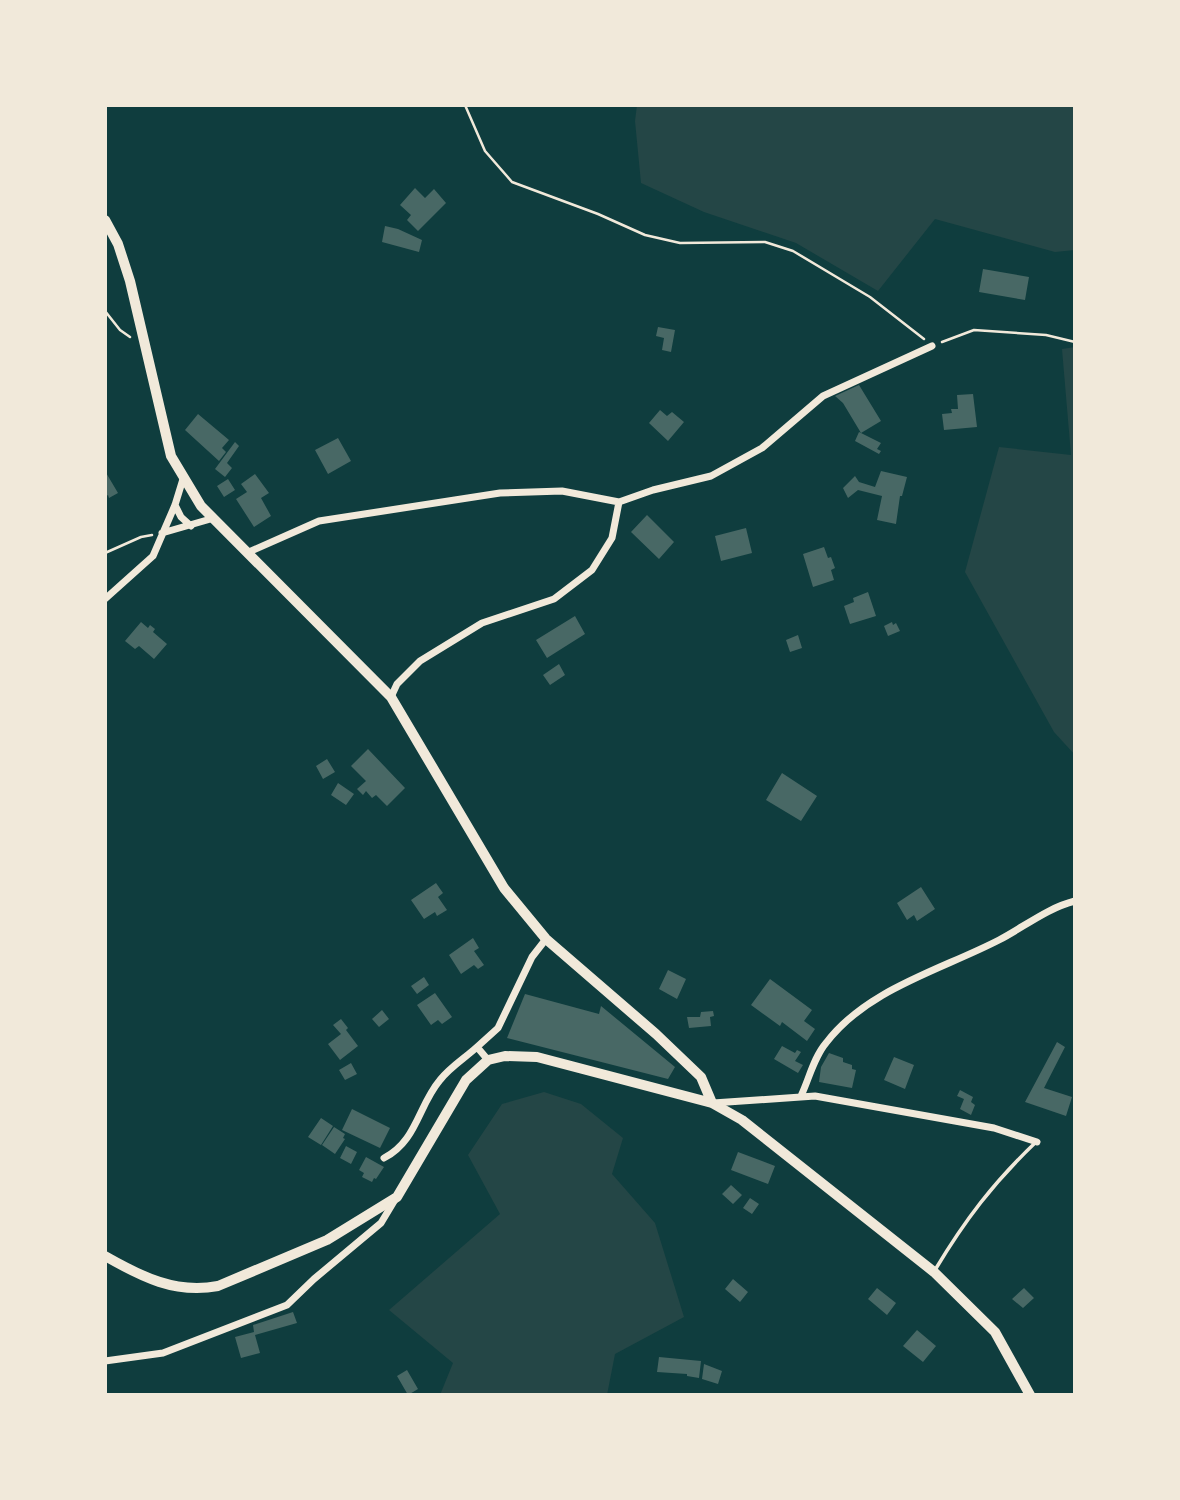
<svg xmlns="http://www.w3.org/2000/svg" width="1180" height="1500" font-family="Signika,sans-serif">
	<rect width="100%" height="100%" fill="#0f3d3e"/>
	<path fill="#244646" d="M637 105H1075V250L1055 252 935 219 878 291 796 243 704 212 641 183 635 121Z
		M1075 347V755L1054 732 965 572 999 447 1071 455 1062 349Z
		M544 1092 581 1104 623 1138 612 1174 655 1223 684 1317 615 1354 607 1395H440L453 1363 389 1310 500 1214 468 1155 502 1104Z"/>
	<path fill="#486865" d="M415 188 425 198 434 189 446 203 418 231 407 220 411 215 400 205Z
		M385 226 398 229 422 240 419 252 382 242Z
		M983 269 1029 277 1025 300 979 292Z
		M658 327 675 330 671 352 662 350 664 338 656 336Z
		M859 385 881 421 861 433 843 403 835 396Z
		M973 394 977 427 944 430 942 414 952 413 951 409H958L957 395Z
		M660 410 667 416 672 412 684 422 668 441 649 423Z
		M198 414 229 440 222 448 226 452 219 461 185 430Z
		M859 432 881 443 877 449 881 451 879 454 855 441Z
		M338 438 351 461 328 474 315 450Z
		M235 442 239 446 227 463 232 468 225 477 215 469Z
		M105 471 118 493 109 498 108 495 105 497Z
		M881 471 907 477 902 496H900L896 524 877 520 882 496 858 490 848 498 843 488 855 476 859 482 875 487Z
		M255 474 269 493 261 498 271 516 254 527 236 499 247 492 241 484Z
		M228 479 235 490 224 497 217 486Z
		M647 515 674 542 659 559 631 532Z
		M746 528 752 553 721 561 715 536Z
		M824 547 828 558 831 557 835 568 831 570 834 580 813 587 803 554Z
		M868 592 876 616 850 624 844 606 854 602 853 598Z
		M575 616 585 634 547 658 536 640Z
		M141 622 148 628 150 625 155 629 153 632 167 644 154 659 139 646 135 649 125 641Z
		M892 622 893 625 896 623 900 631 888 636 884 626Z
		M798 635 802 648 790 652 786 640Z
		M559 664 565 675 550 685 543 675Z
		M368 749 405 788 387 806 376 795 372 798 366 791 363 795 357 789 366 781 351 766Z
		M327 759 335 772 323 779 316 766Z
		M782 773 817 796 801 821 766 800Z
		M338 783 354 794 346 805 331 795Z
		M436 883 443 893 438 897 447 910 437 916 435 912 424 919 411 900Z
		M921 887 935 909 917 921 914 915 907 920 897 903Z
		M473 938 479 948 474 951 484 965 478 969 474 965 461 974 449 955Z
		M668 970 686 979 677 999 659 989Z
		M424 977 429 985 417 994 411 986Z
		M770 979 812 1010 804 1021 815 1029 807 1041 782 1022 780 1026 751 1005Z
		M435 993 452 1017 442 1024 438 1020 431 1025 417 1005Z
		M525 994 599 1014 601 1006 675 1067 668 1079 507 1038Z
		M382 1010 389 1019 379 1027 372 1019Z
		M713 1011 714 1016 710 1017 711 1026 689 1028 687 1017H700L701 1012Z
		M341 1019 348 1028 346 1030 358 1046 340 1060 328 1044 341 1034 333 1025Z
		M1057 1042 1065 1047 1044 1088 1072 1097 1066 1116 1025 1102Z
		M782 1046 795 1053 797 1050 801 1052 795 1061 803 1065 798 1073 774 1059Z
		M829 1053 843 1058V1062L852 1065V1069L856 1070 852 1088 819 1082 821 1067Z
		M894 1057 914 1065 905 1089 884 1080Z
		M351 1063 357 1074 345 1080 339 1070Z
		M960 1090 973 1097 971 1102 975 1105 971 1115 960 1109 964 1099 957 1096Z
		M352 1109 390 1128 380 1148 342 1130Z
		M321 1118 333 1126 321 1145 308 1137Z
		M334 1127 345 1134 343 1138 345 1139 335 1154 322 1145Z
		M346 1146 357 1152 351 1164 340 1158Z
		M738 1152 775 1166 768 1184 731 1170Z
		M366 1157 384 1167 376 1179 374 1178 372 1182 362 1177 364 1173 359 1170Z
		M731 1185 742 1195 733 1204 722 1194Z
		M750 1198 759 1204 752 1214 743 1208Z
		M733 1279 748 1292 740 1302 725 1289Z
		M877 1288 896 1303 887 1315 868 1299Z
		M1024 1288 1034 1298 1023 1308 1012 1299Z
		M293 1312 297 1323 255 1335 260 1353 241 1358 235 1337 254 1332 253 1325Z
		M917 1330 936 1346 923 1362 903 1346Z
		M659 1357 701 1361 699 1378 687 1376V1374L657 1372Z
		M704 1364 722 1371 718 1384 702 1379Z
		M407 1370 418 1389 408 1395 397 1376Z"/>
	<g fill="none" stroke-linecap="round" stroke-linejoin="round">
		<path stroke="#f1e9da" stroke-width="2.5" d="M465 105 485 151 512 182 598 214 645 235 680 243 765 242 793 251 870 297 924 339
			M105 311 120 330 130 337
			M942 342 974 330 1046 335 1075 342
			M105 553 141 537 152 535"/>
		<path stroke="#f1e9da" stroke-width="3.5" d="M935 1270C965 1220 993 1183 1036 1142"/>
		<path stroke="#f1e9da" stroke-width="7" d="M175 505 181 517 191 526
			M162 533 214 518
			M249 552 319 521 500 493 562 491 619 502
			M105 599 153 556 175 505 183 479
			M391 697 397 684 420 661 482 623 554 599 592 570 612 538 619 502 653 490 711 476 762 448 823 396 932 346
			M488 1060 477 1047 498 1028 532 957 546 939
			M801 1096C809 1079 814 1057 826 1043 867 989 941 970 999 940 1024 927 1047 908 1075 901
			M713 1103 815 1096 994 1128 1037 1142
			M384 1158C417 1141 418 1106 440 1080 450 1067 465 1058 477 1047
			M105 1361 163 1353 287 1305 314 1279 381 1223 396 1198"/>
		<path stroke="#f1e9da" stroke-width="10" d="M105 220 118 244 130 281 171 456 201 506 391 697 504 888 546 939 656 1034 701 1077 712 1103
			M105 1256C142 1277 175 1294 218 1286L327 1240 397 1197 466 1080 488 1060 505 1056 537 1057 712 1103 742 1120 934 1272 995 1332 1030 1395"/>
	</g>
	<rect width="1180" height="1500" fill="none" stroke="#f1e9da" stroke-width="214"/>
</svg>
